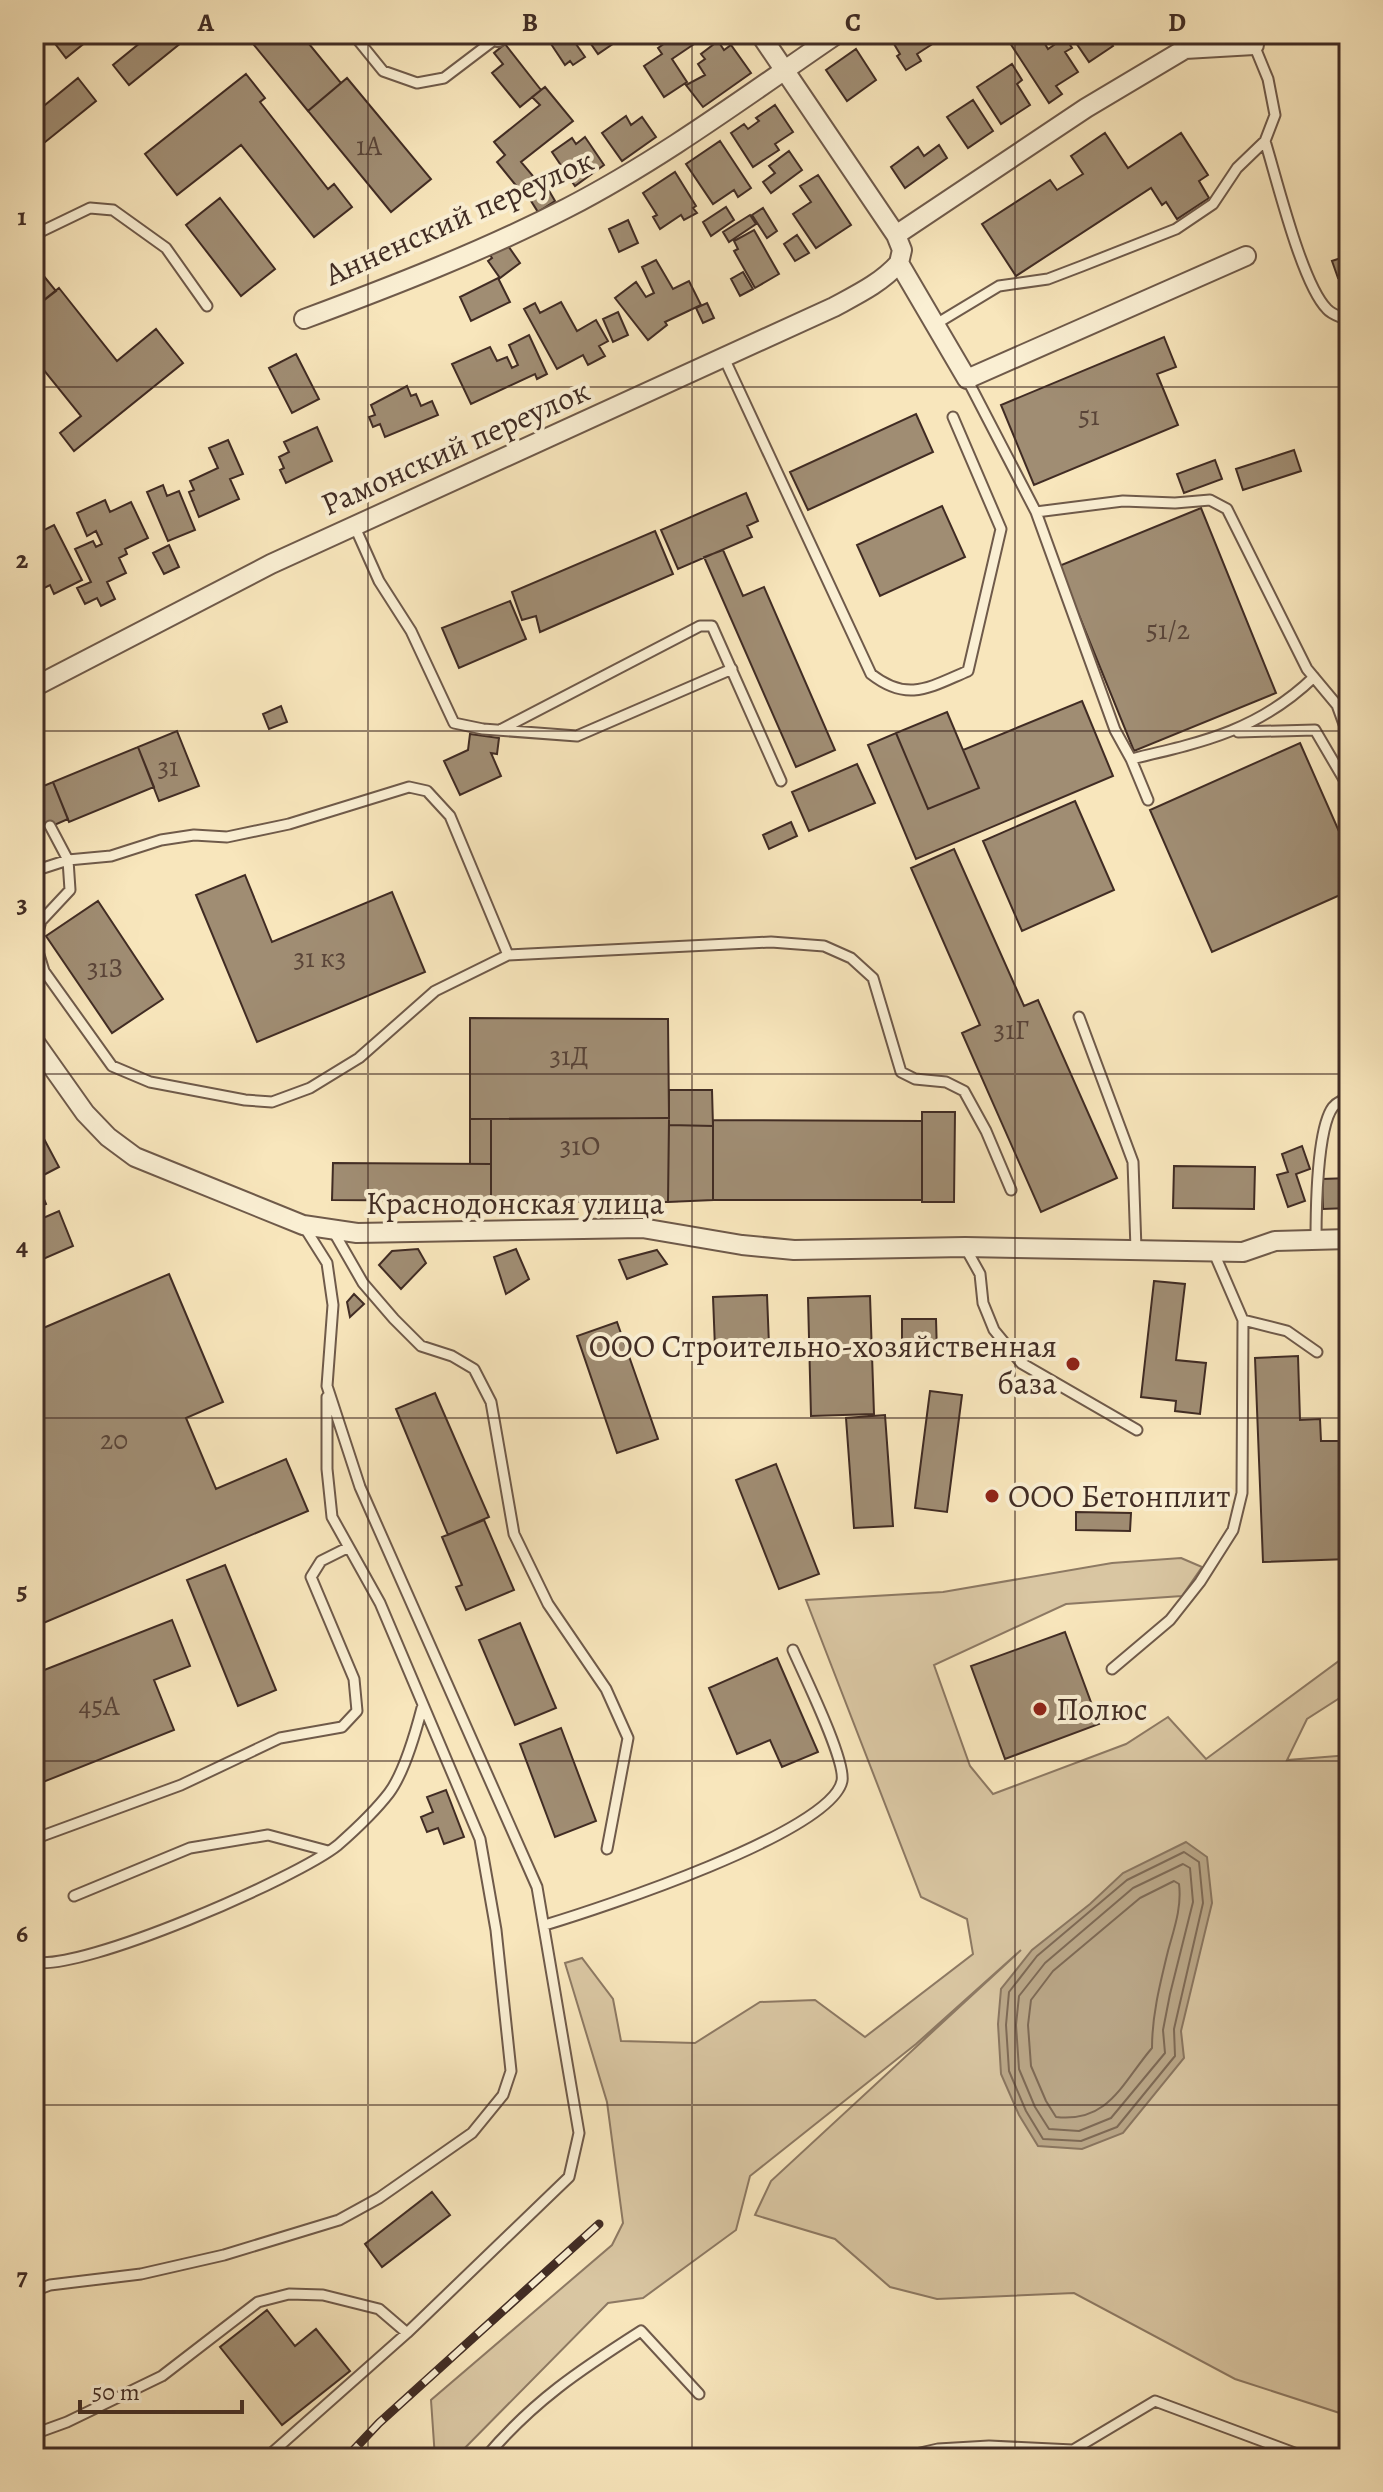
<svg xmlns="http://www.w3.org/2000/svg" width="1383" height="2492" font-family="Alegreya,serif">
	<rect width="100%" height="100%" fill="#f8e6bc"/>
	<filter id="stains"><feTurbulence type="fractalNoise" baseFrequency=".0025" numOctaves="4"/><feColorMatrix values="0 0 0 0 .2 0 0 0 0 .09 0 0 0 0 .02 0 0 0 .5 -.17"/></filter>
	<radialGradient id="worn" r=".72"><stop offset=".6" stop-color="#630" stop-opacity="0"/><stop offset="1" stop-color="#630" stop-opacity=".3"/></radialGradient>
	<path fill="#d9c6a2" stroke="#8d7963" stroke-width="2" d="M1181 1558 1202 1567 1182 1596 1066 1604 934 1665 970 1766 993 1794 1126 1744 1168 1717 1206 1759 1347 1655 1349 1692 1307 1719 1287 1760 1349 1755V2416L1235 2379 1074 2293 937 2299 890 2287 835 2239 755 2215 771 2181 1021 1950 916 2044 750 2176 736 2230 643 2298 608 2303 455 2458H435L431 2400 612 2245 623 2223 607 2102 565 1963 582 1958 613 1999 621 2041 695 2043 760 2002 815 2000 865 2037 973 1954 967 1919 921 1897 806 1600 943 1592 1112 1563Z"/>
	<path fill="#baa788" stroke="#8a7660" stroke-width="2" d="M1186 1842 1207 1857 1212 1903 1181 2031 1184 2058 1123 2133 1082 2149 1038 2146 1019 2115 1001 2074 998 2024 1001 1989 1032 1950 1090 1904 1123 1873Z"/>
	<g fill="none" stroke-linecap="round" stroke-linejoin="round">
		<path stroke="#7e6a56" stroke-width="2" d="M1184 1852 1199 1862 1203 1903 1174 2029 1175 2056 1117 2127 1081 2141 1043 2139 1026 2111 1009 2071 1006 2025 1009 1992 1037 1956 1127 1880Z
			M1183 1864 1190 1868 1193 1902 1170 1994 1163 2030 1165 2053 1111 2118 1079 2131 1049 2129 1035 2107 1019 2069 1016 2025 1019 1996 1045 1963 1133 1888Z
			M1174 1881 1179 1884C1182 1907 1174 1929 1168 1951 1160 1984 1152 2015 1152 2048 1122 2083 1109 2123 1056 2117L1046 2101 1031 2066 1028 2025 1031 2000 1053 1971 1140 1898Z"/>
	</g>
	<path fill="#a08d73" stroke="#412c24" stroke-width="2" d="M34 34H81L87 41 66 58 49 36 34 47Z
		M151 34H192L129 85 113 65Z
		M245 34H301L341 83 308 111Z
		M547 34H569L585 57 573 65 570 61 565 65 545 35Z
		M584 34H637L626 41 623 37 598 54Z
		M678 34H700L703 38 672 59 687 82 664 97 644 66 662 54 658 48Z
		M888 34H932L937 41 917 54 921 61 906 70 897 56 900 54Z
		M1024 34H1039L1048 49 1054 45 1052 41 1063 34 1072 48 1065 52 1078 72 1056 86 1062 94 1049 103 1010 43Z
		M1070 34H1105L1113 46 1089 62Z
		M718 41 724 50 731 45 751 73 703 107 686 85 705 75 698 64 705 59 701 54Z
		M505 44 541 90 520 107 492 73 503 64 494 53Z
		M856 49 876 80 847 101 826 70Z
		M1012 64 1022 80 1017 84 1030 105 1001 124 977 87Z
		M246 74 265 98 260 102 328 189 334 184 352 207 314 237 241 145 177 195 145 154Z
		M78 78 96 101 34 151V114Z
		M347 78 431 179 391 212 308 111Z
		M545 87 573 121 521 162 533 176 518 188 497 162 505 155 494 142 540 105 532 97Z
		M973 100 993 131 968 148 947 117Z
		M775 105 793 132 775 144 779 150 753 167 731 133 744 124 748 129 759 121 756 118Z
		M626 116 631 125 642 117 656 137 622 161 602 133Z
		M1105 133 1128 168 1181 133 1208 175 1199 181 1209 198 1177 219 1166 202 1162 205 1151 188 1016 276 982 224 1050 180 1057 190 1083 174 1071 156Z
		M585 137 604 165 575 186 552 152 572 138 576 144Z
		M720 141 751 188 738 197 734 190 713 204 686 164Z
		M939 145 947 158 905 188 891 167 918 147 924 156Z
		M789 151 802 170 771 193 763 182 775 173 769 166Z
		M675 172 696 206 693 208 697 213 684 220 681 215 660 229 653 217 657 215 643 193Z
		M818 175 851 225 816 248 793 214 811 202 800 186Z
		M544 182 555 201 538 212 526 193Z
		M220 198 275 269 241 296 186 225Z
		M726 207 734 220 711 236 703 222Z
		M763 208 777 231 767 238 752 215Z
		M750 215 756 224 729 242 723 232Z
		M628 220 638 243 619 252 609 229Z
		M754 230 779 274 755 288 734 251 738 249 734 241Z
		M797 235 809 253 795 261 784 244Z
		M504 240 520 263 500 278 488 261 492 258 487 251Z
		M1349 247V274L1338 278 1332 261 1347 256 1344 249Z
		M656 260 673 289 689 281 701 305 665 322 667 325 648 340 615 298 636 282 646 297 654 293 642 267Z
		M34 264 56 291 34 308Z
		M743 272 753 289 740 296 731 279Z
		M498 278 510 302 471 321 460 297Z
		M59 288 117 361 156 329 183 363 74 451 60 433 81 416 34 358V308Z
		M561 302 577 331 596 320 608 341 599 346 605 356 588 365 583 355 557 369 524 309 535 303 540 313Z
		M707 303 714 318 703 323 696 308Z
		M618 312 628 335 613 342 603 319Z
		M529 335 547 374 537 379 535 374 471 404 452 364 490 347 497 361 507 357 512 368 518 365 509 345Z
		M1164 337 1176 367 1157 374 1178 425 1034 485 1001 405Z
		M296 354 319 399 292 413 269 368Z
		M407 386 411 396 416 394 421 406 432 401 438 415 385 437 380 424 373 427 369 417 375 415 371 405Z
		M916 414 933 452 808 510 790 472Z
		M317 427 332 461 286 483 280 470 284 468 279 457 289 452 284 442Z
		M228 440 243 474 230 479 239 499 199 517 189 492 194 490 190 481 218 468 209 448Z
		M1294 450 1301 471 1243 490 1236 469Z
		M1215 460 1222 479 1184 493 1177 474Z
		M163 485 167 496 179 491 195 530 168 541 147 492Z
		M746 493 758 521 747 526 752 537 678 569 661 530Z
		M105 500 110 512 131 502 148 538 125 549 127 554 119 558 126 573 107 582 115 599 101 606 97 598 85 604 77 588 91 582 75 549 93 541 96 547 102 544 96 531 87 536 77 513Z
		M942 506 965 557 880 596 857 545Z
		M1201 508 1276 693 1134 751 1059 566Z
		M54 525 82 580 54 594 50 585 34 593V551L40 548 34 535Z
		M655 531 673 574 540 632 536 616 522 620 512 592Z
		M169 545 179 567 164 574 153 553Z
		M723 550 743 596 764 587 835 750 796 767 704 557Z
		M510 601 526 639 459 668 442 628Z
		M1082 701 1113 776 916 859 868 745 896 733 928 809 979 788 963 750Z
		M281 706 287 722 269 729 263 714Z
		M947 712 979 788 928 809 896 733Z
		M177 731 199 786 159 801 138 747Z
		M470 734 499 738 497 754 491 753 501 776 460 795 444 761 468 750Z
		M1300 743 1349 854V891L1212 952 1150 810Z
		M138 747 154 787 69 822 53 782Z
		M857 764 875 803 809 831 792 792Z
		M53 782 68 819 34 834V790Z
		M1075 801 1114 890 1022 931 983 841Z
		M791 822 797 836 769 849 763 835Z
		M954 849 1024 1006 1038 1000 1117 1178 1041 1212 962 1033 980 1025 911 868Z
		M245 875 272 942 392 892 425 972 257 1042 196 895Z
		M98 901 163 999 112 1033 46 936Z
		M470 1018 668 1019 669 1118 470 1119Z
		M669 1090H712L713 1126 669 1125Z
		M922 1112H955L954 1202H922Z
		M669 1118 668 1202 491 1201V1119Z
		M470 1119H491V1164H470Z
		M713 1120 922 1121V1200H713Z
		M669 1125 713 1126V1200L668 1202Z
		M43 1137 59 1167 34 1180V1141Z
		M1302 1146 1310 1169 1296 1174 1305 1201 1288 1207 1277 1175 1288 1172 1282 1154Z
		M333 1163 491 1164V1201L332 1200Z
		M1174 1166 1255 1167 1254 1209 1173 1208Z
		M1349 1178V1208L1323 1209 1322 1179Z
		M38 1185 46 1204 34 1209V1187Z
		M59 1211 73 1246 34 1263V1222Z
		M418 1249 426 1263 401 1289 379 1265 392 1251Z
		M516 1249 529 1279 506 1294 494 1257Z
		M657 1250 667 1264 627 1279 619 1260Z
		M169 1274 223 1402 186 1418 216 1489 286 1459 308 1511 34 1627V1332Z
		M1154 1281 1185 1284 1176 1360 1206 1363 1200 1414 1175 1411 1176 1401 1141 1397Z
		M354 1294 364 1304 350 1317 347 1302Z
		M767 1295 769 1345 715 1348 713 1297Z
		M870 1296 874 1414 811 1416 808 1298Z
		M902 1319H936L937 1353 902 1354Z
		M617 1322 658 1439 617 1453 577 1336Z
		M1298 1356 1300 1420 1320 1419 1321 1441H1341L1345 1538H1349V1559L1263 1562 1255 1358Z
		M930 1391 962 1395 947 1512 915 1508Z
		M435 1393 489 1517 448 1535 396 1409Z
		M885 1415 893 1526 854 1528 846 1418Z
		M776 1464 819 1574 779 1589 736 1480Z
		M1076 1512 1131 1513 1130 1531 1076 1530Z
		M484 1520 514 1590 466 1610 456 1587 462 1585 442 1537Z
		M225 1565 276 1690 238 1706 187 1580Z
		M172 1620 190 1666 154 1680 174 1730 43 1782 34 1760V1674Z
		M520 1623 556 1708 515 1725 479 1640Z
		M1065 1632 1099 1724 1005 1759 971 1666Z
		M777 1658 818 1752 782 1767 770 1740 737 1754 709 1688Z
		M561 1728 596 1821 555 1837 520 1744Z
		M446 1790 464 1837 444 1844 438 1828 427 1832 421 1817 433 1812 427 1797Z
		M432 2192 450 2215 382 2267 365 2244Z
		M267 2310 295 2346 316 2329 350 2371 282 2425 220 2347Z"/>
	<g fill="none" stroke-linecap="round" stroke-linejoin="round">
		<defs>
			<path id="service" d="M353 34 383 71 417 83 444 78 498 37
				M1265 141C1277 180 1302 284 1327 309 1332 315 1342 317 1349 321
				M34 235 90 208 113 210 166 248 207 306
				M936 324 999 286 1048 279 1082 266 1176 229 1213 204 1237 168 1265 141 1275 115 1268 79 1254 45 1260 34
				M724 358 871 674C908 703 930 687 968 671L1001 529 953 417
				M967 379 1036 512 1115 730 1131 759 1148 800
				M1036 512 1123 501 1175 503 1210 500 1227 509 1307 669 1337 705 1349 738
				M354 525 379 581 411 631 454 723 483 729 577 736 732 669
				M502 729 700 626H712L781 781
				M1238 732 1315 730 1349 788
				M1131 759C1204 742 1259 730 1314 677
				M34 787 35 789
				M50 826 68 860 70 890 41 921 35 942 44 971 112 1066 150 1082 245 1100 272 1102 310 1088 359 1058 435 991 508 955 771 942 824 946 851 958 873 978 901 1072 915 1079 946 1082 964 1091 986 1131 1011 1190
				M34 871 68 860 111 856 161 840 194 835 227 837 289 824 409 787 427 791 450 816 508 955
				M1079 1017 1133 1162 1136 1249
				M332 1229 363 1283 394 1319 421 1346 452 1356 474 1369 491 1402 514 1534 548 1604 606 1689 628 1738 607 1849
				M1316 1240C1316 1212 1317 1128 1333 1107 1337 1102 1343 1100 1349 1098
				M965 1247 980 1274 983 1303 994 1330 1021 1363 1137 1430
				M1243 1320 1287 1331 1317 1352
				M1112 1669 1170 1620 1200 1582 1233 1530 1242 1493 1243 1320 1214 1253
				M34 1839 181 1785 280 1738 342 1727 357 1711 354 1679 311 1577 321 1561 347 1548
				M74 1896 190 1848 268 1835 328 1851
				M545 1925C598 1909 831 1833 842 1781 846 1760 803 1673 793 1650
				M34 1962C82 1972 297 1878 338 1845 355 1830 376 1810 389 1793 404 1773 416 1731 422 1708
				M34 2291 50 2285 141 2274 224 2255 339 2220 379 2198 472 2133 503 2095 511 2071 496 1930 480 1839 380 1603 332 1517 327 1469V1397
				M34 2434 67 2422 162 2376 258 2302 289 2294 323 2295 379 2309 407 2333
				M266 2458 407 2333 569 2177 579 2133 537 1887 360 1487 327 1386 333 1305 327 1263 303 1225
				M485 2458C533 2401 580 2370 641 2331L699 2394
				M898 2458 938 2449 989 2446 1073 2450 1155 2401 1308 2458"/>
			<path id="minor" d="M760 34 896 235 902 250 899 263 967 379 1246 256
				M498 37 503 34
				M896 235 1086 108 1185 49 1254 45
				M304 319C393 286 483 251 567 208 662 159 749 94 837 34
				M34 687 271 564 834 307C858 294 881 283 899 263
				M34 1041 85 1113 108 1137 135 1157 303 1225 357 1233 642 1228 742 1245 794 1250 965 1247 1243 1252 1275 1241 1349 1239"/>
		</defs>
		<use href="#service" stroke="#6f5a4a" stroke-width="13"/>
		<use href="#minor" stroke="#6f5a4a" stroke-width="22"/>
		<use href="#service" stroke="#faefd3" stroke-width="9"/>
		<use href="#minor" stroke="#faefd3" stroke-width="18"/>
		<defs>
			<path id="rail" d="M346 2458 379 2423 599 2224"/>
		</defs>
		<use href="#rail" stroke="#412c24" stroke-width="9"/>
		<use href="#rail" stroke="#faefd3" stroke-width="6" stroke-dasharray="18" stroke-linecap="butt"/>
	</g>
	<path fill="none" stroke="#412c24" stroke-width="2" stroke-opacity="0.55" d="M368 34V2458M692 34V2458M1015 34V2458M34 387H1349M34 731H1349M34 1074H1349M34 1418H1349M34 1761H1349M34 2105H1349"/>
	<g fill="#8f2418" stroke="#faefd3" stroke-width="3">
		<circle cx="1073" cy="1364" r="8"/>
		<circle cx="992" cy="1496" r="8"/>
		<circle cx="1040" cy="1709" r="8"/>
	</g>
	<g text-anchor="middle" stroke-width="8" stroke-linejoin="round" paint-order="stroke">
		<g font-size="28" fill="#594438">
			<text x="369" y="155">1А</text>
			<text x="1089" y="425">51</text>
			<text x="1168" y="639">51/2</text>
			<text x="168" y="776">31</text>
			<text x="320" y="967">31 к3</text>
			<text x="105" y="977">31З</text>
			<text x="1011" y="1039">31Г</text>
			<text x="569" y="1065">31Д</text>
			<text x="580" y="1155">31О</text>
			<text x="114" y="1449">20</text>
			<text x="99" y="1715">45А</text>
		</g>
		<g font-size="32" fill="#412c24" stroke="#faefd3">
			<text transform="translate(459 217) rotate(-24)" y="11">Анненский переулок</text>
			<text transform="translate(455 447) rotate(-24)" y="11">Рамонский переулок</text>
			<text x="515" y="1214">Краснодонская улица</text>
		</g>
		<g font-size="32" fill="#412c24" stroke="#faefd3" text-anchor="start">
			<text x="1057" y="1357" text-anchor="end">ООО Строительно-хозяйственная<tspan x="1057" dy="37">база</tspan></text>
			<text x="1008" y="1507">ООО Бетонплит</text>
			<text x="1056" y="1720">Полюс</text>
		</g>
	</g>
	<rect width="1383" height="2492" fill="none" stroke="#f8e6bc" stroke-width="88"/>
	<path d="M80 2400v12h162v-12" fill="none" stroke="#412c24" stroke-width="4"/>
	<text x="92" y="2400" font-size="24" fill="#412c24" stroke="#faefd3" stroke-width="6" paint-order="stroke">50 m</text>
	<rect x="44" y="44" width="1295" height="2404" fill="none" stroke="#412c24" stroke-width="3"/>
	<g font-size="26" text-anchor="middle" font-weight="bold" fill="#412c24">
		<text x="206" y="31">A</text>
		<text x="530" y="31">B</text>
		<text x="853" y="31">C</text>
		<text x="1177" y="31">D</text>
		<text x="22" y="225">1</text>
		<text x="22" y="568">2</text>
		<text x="22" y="912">3</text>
		<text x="22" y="1255">4</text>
		<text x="22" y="1599">5</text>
		<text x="22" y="1942">6</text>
		<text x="22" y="2285">7</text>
	</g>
	<rect width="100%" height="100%" filter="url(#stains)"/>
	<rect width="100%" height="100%" fill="url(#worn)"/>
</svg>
